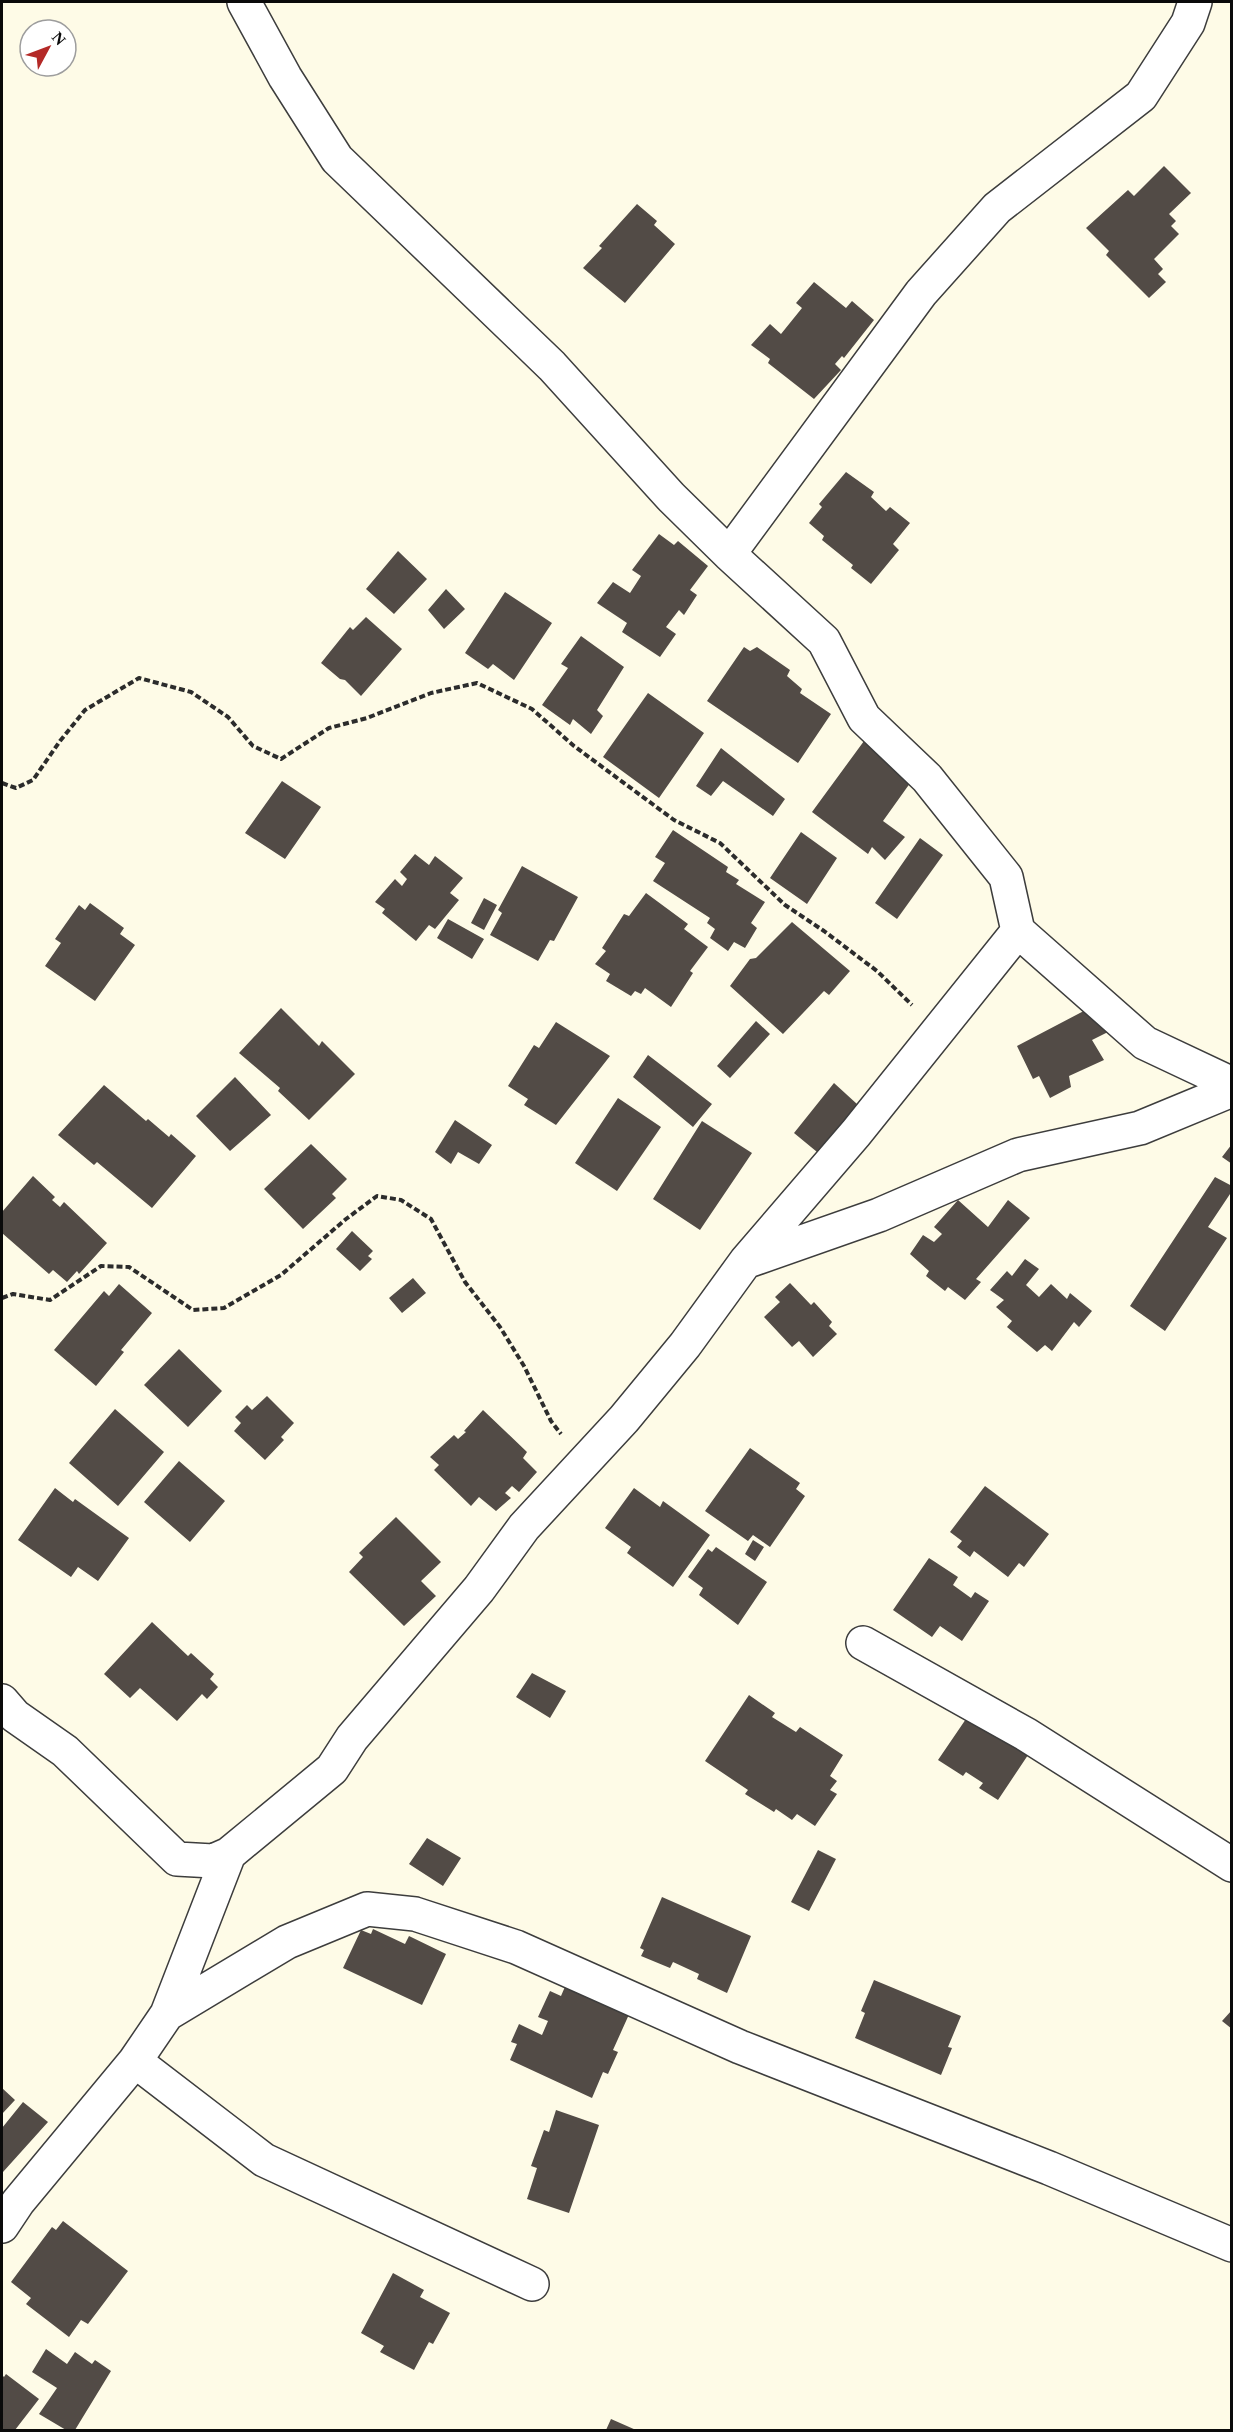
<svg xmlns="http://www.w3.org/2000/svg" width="1233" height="2432" font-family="'Times New Roman',serif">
	<rect width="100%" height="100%" fill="#fefbe7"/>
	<path fill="#524b46" d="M1164 166 1191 193 1169 214 1176 221 1171 226 1179 234 1154 259 1163 269 1158 274 1166 282 1149 298 1106 255 1109 251 1086 228 1128 190 1134 196Z
		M637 204 657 221 654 225 675 244 625 303 583 268 602 248 599 246Z
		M814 282 846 308 852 301 874 320 844 358 842 356 835 364 841 370 814 399 768 363 770 359 751 345 770 324 781 334 802 308 796 303Z
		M846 472 874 492 871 497 886 511 890 507 910 523 893 544 899 550 871 584 851 568 853 565 822 540 824 536 809 523 822 507 819 504Z
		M659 534 674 545 678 541 708 566 690 590 697 595 684 615 679 610 666 627 676 634 660 657 622 632 627 623 597 603 613 582 630 593 641 576 632 570Z
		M398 551 427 579 394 614 366 589Z
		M446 589 465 609 444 629 428 610Z
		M505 592 552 623 514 680 493 664 488 669 465 653Z
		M366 617 402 649 361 696 345 680 340 679 321 663 350 627 353 630Z
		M581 636 624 667 597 710 603 716 591 734 573 719 570 725 542 705 568 668 561 664Z
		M744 647 750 651 757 647 790 670 787 676 802 689 800 693 831 714 798 763 707 701Z
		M648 693 704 733 659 798 603 757Z
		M864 741 913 779 883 821 905 837 885 860 872 847 868 854 812 812Z
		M721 748 785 799 773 816 723 781 711 796 696 786Z
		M282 781 321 807 285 859 245 833Z
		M673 830 728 867 726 872 739 880 736 884 765 902 751 923 757 928 745 948 734 942 728 951 710 938 715 929 707 923 710 918 653 881 665 863 655 857Z
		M801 832 837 858 807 904 770 878Z
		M920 838 943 855 897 919 875 903Z
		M415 854 429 865 435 856 463 878 450 893 459 900 435 929 429 925 416 941 382 913 385 909 375 902 395 879 402 886 407 879 400 872Z
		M522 866 578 897 554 941 550 940 538 961 490 935 502 913 498 910Z
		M646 893 688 924 684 929 708 947 690 971 693 973 671 1007 645 988 641 994 635 991 631 996 606 981 610 974 595 964 606 951 602 948 624 914 629 916Z
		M484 898 497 905 484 930 471 923Z
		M90 903 124 928 120 934 135 945 95 1001 45 966 61 943 55 939 79 905 85 910Z
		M448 919 484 939 472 959 437 938Z
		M792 922 850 971 829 995 824 991 783 1034 730 986 750 959 756 958Z
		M1099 1003 1112 1030 1092 1040 1104 1060 1069 1076 1071 1087 1050 1098 1039 1076 1033 1079 1017 1046Z
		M281 1008 319 1046 322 1041 355 1074 309 1120 278 1091 280 1088 239 1053Z
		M756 1021 770 1034 730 1078 717 1066Z
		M556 1022 610 1056 556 1125 524 1105 528 1099 508 1086 534 1045 539 1048Z
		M648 1055 712 1104 693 1127 633 1077Z
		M235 1077 271 1115 230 1151 196 1116Z
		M834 1083 869 1115 828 1161 794 1133Z
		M104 1085 146 1121 148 1119 169 1137 171 1134 196 1156 152 1208 97 1162 94 1165 58 1135Z
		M618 1098 661 1127 617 1191 575 1163Z
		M455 1120 492 1145 479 1164 458 1152 451 1164 435 1152Z
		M702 1121 752 1153 700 1230 653 1199Z
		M311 1144 347 1179 332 1194 336 1198 303 1229 264 1189Z
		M1232 1144V1164L1222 1157Z
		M33 1176 55 1197 52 1200 60 1207 64 1202 107 1243 79 1274 77 1271 67 1282 53 1270 49 1274 2 1233V1212Z
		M1215 1177 1232 1186V1191L1208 1227 1227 1238 1165 1331 1130 1306Z
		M958 1200 988 1227 1008 1200 1030 1218 976 1279 981 1282 965 1300 948 1287 945 1291 926 1276 929 1271 910 1254 923 1235 934 1242 942 1234 934 1227Z
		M352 1231 373 1251 368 1256 372 1259 360 1271 336 1249Z
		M1025 1259 1039 1269 1026 1285 1039 1297 1051 1284 1067 1299 1070 1293 1092 1311 1079 1327 1074 1322 1052 1351 1045 1345 1037 1352 1007 1327 1012 1321 996 1307 1004 1300 990 1290 1007 1271 1012 1276Z
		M413 1278 426 1293 402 1313 389 1298Z
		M790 1283 811 1305 814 1302 832 1322 829 1326 837 1334 813 1357 799 1341 792 1347 764 1317 780 1302 775 1297Z
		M119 1284 152 1313 121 1350 124 1352 96 1386 54 1350 104 1291 109 1296Z
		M179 1349 222 1391 188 1427 144 1385Z
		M267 1396 294 1423 281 1437 284 1440 265 1460 234 1431 241 1423 235 1417 247 1405 252 1410Z
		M115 1409 164 1452 118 1506 69 1463Z
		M483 1410 527 1452 523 1458 537 1472 519 1492 512 1486 505 1493 511 1498 496 1511 479 1497 471 1506 434 1470 439 1465 430 1457 454 1435 458 1439 466 1432 464 1431Z
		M750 1448 800 1483 796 1489 805 1496 770 1547 753 1535 748 1541 705 1511Z
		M179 1461 225 1501 190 1542 144 1502Z
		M985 1486 1049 1534 1024 1567 1019 1563 1008 1577 974 1551 970 1557 957 1547 962 1541 950 1532Z
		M55 1488 73 1502 75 1499 129 1538 98 1581 78 1567 71 1577 18 1540Z
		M634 1488 660 1507 663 1501 710 1535 673 1587 627 1553 631 1547 605 1528Z
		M396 1517 441 1562 421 1581 436 1596 404 1626 349 1572 363 1557 359 1553Z
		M753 1540 764 1547 755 1561 745 1554Z
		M716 1547 767 1582 738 1625 699 1595 703 1588 688 1577 708 1549 712 1552Z
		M929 1558 958 1577 953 1585 971 1598 975 1592 989 1601 962 1641 940 1626 932 1637 893 1610Z
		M152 1622 188 1656 191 1653 214 1674 210 1679 218 1687 207 1699 202 1694 177 1721 140 1688 130 1698 104 1674Z
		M532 1673 566 1691 550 1718 516 1697Z
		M749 1695 775 1713 772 1717 796 1732 800 1727 843 1755 830 1776 837 1781 830 1790 837 1794 815 1826 797 1814 792 1820 776 1809 774 1812 745 1794 748 1790 705 1761Z
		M968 1716 1030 1752 998 1800 979 1788 983 1783 966 1772 963 1776 938 1760Z
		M427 1838 461 1858 443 1886 409 1864Z
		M818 1850 836 1859 809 1911 791 1902Z
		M662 1897 751 1936 727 1993 697 1979 699 1974 673 1962 670 1968 641 1956 644 1950 640 1948Z
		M373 1929 405 1944 409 1936 446 1954 422 2005 343 1968 361 1930 371 1934Z
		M874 1980 961 2016 948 2047 952 2048 941 2075 855 2038 865 2013 861 2011Z
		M567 1982 631 2010 613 2050 618 2052 608 2074 603 2072 592 2098 510 2060 517 2044 511 2042 519 2024 542 2035 548 2021 538 2017 550 1991 561 1996Z
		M1232 2010V2029L1222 2021Z
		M2 2088 15 2100 2 2114Z
		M23 2102 48 2122 3 2172 2 2128Z
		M556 2110 599 2125 569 2213 527 2199 537 2168 531 2166 544 2130 549 2132Z
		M63 2221 128 2271 88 2324 81 2320 69 2337 26 2304 31 2298 11 2282 52 2227 56 2230Z
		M393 2273 424 2290 420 2297 450 2313 433 2344 429 2342 414 2370 380 2352 384 2346 361 2333Z
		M46 2349 67 2364 75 2352 92 2364 95 2360 111 2371 75 2430H66L39 2414 57 2388 32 2372Z
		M6 2374 39 2399 15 2430H2V2375L4 2377Z
		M611 2419 636 2430H606Z"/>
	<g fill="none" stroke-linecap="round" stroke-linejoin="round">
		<defs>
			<path id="minor" d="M729 554 921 293 997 208 1141 96 1188 23 1195 2
				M1018 931 1145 1043 1232 1084
				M748 1261 879 1215 1018 1155 1140 1128 1232 1090
				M863 1643 1027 1735 1232 1865
				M2 1701 15 1716 65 1751 177 1859 213 1861 229 1854
				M167 2014 287 1942 367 1909 415 1914 516 1947 740 2047 1049 2168 1232 2245
				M135 2061 264 2160 532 2284
				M2 2226 18 2202 135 2061 167 2014 229 1854 332 1769 352 1738 479 1589 524 1527 624 1419 685 1345 746 1261 856 1133 1018 931 1006 877 927 778 864 718 824 641 729 554 671 497 552 366 337 159 285 77 244 2"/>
		</defs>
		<use href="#minor" stroke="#3d3d3d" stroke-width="36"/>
		<path stroke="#2c2c2c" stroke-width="4" stroke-dasharray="6 3" stroke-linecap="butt" d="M2 783 16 788 33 780 60 741 85 710 139 678 191 692 228 717 253 746 281 759 329 728 367 718 431 693 477 683 532 709 574 746 674 820 720 843 785 905 824 931 877 971 912 1005
			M2 1298 13 1294 50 1300 101 1266 129 1267 193 1310 224 1308 281 1275 346 1219 377 1196 401 1200 431 1219 465 1282 500 1327 524 1366 551 1421 561 1434"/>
		<use href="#minor" stroke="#fff" stroke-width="33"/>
	</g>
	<rect width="1233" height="2432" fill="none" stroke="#0a0a0a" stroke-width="6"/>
	<g transform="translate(48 48) rotate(49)"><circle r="28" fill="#ffffff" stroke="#9d9d9d" stroke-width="1.5"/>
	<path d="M0-4.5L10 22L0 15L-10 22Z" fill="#b42927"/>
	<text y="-9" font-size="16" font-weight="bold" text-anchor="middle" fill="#0a0a0a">N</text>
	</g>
</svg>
